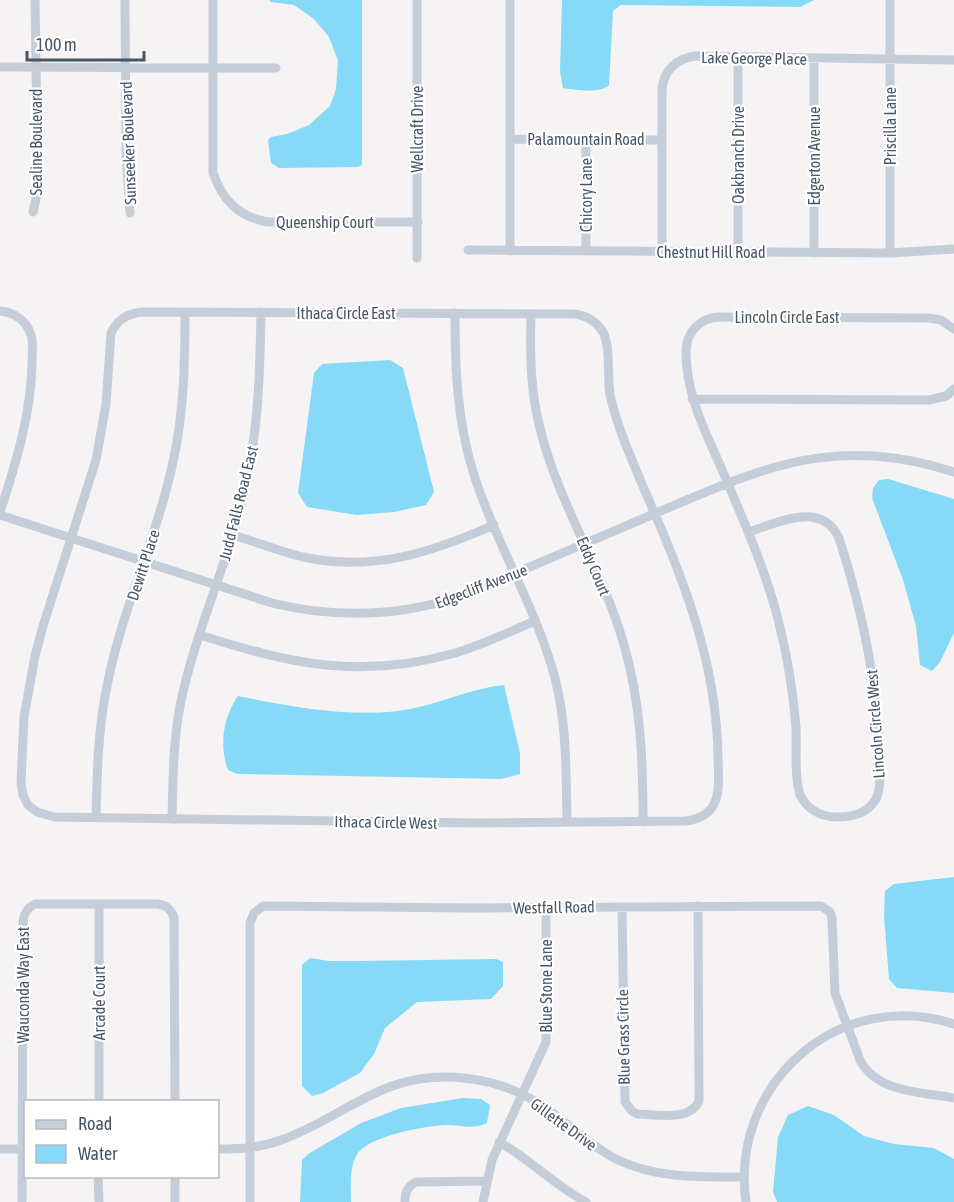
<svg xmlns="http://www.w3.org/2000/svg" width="954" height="1202" font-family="'Asap Condensed',sans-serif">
	<rect width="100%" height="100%" fill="#f5f3f3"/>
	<path fill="#87daf7" d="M269 0H362V165L358 167 279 168 271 163 268 140 271 137 287 134 309 125 330 106 336 89 338 61 329 37 314 19 294 5 271 2Z
		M562 0H814L800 7 621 5 613 11 609 85C599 94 576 90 563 88L560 72Z
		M390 360 403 368 434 492 426 505 394 512 357 515 307 507 298 493 314 373 322 364Z
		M888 479 954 499V633L940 662 932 671 920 665 916 626 903 580 872 498 873 488 879 480Z
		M504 685 520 753V774L501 779 237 774 228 770C219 746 223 717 238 696 292 707 361 720 415 708 446 701 473 688 504 685Z
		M954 877V993L897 988 889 979 884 916 885 891 894 884Z
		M310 958 329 961H359L496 959 503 962V986L491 999 417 1002 385 1028 374 1054 360 1073 323 1093 312 1096 302 1086V965Z
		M463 1098 481 1099 490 1105 487 1123C474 1130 459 1125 446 1125 425 1126 366 1136 356 1156 349 1171 351 1187 351 1202H300L302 1160 308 1154 361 1123 401 1108Z
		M808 1106 834 1115 864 1136 894 1144 934 1148 954 1159V1202H777L773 1192 778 1137 788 1115Z"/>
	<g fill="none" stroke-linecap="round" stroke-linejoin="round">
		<path stroke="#c5ced8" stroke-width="9" d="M125 0 126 154 130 213
			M213 0V173C223 201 239 217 268 222H418
			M417 0V258
			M890 0V253
			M738 57V252
			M814 59V253
			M0 67 276 68
			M510 139 662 140
			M586 139V251
			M33 212 38 191 35 0
			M468 250 890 253 954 249
			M510 251V0
			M662 252V89C664 70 677 58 696 56L954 60
			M0 311C14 312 27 321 31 335 34 343 32 353 32 363 31 415 16 463 0 512
			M143 312 573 314C586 315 596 321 603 332 611 348 607 377 610 395 617 426 630 455 642 484 681 574 717 658 718 758 719 787 723 817 685 821L474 823 54 817 37 812 28 805 23 795 21 783 24 717 35 656 43 626 96 460 106 404 111 333C117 320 128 313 143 312Z
			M455 313C455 369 457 421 474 475 496 544 536 607 555 678 567 725 566 773 567 822
			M531 314C530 352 530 390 540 428 558 503 603 570 624 645 641 703 643 761 643 822
			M692 399 929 400 946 396 954 389
			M0 515 272 603C337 619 398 617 461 596 522 570 582 545 642 519 756 471 828 432 954 472
			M748 532C778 523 821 500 839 538 862 609 878 682 879 758 879 771 882 787 876 799 867 814 853 817 837 817 820 817 808 810 800 795 794 774 797 749 796 727 793 690 787 654 778 619 764 565 741 515 720 465 704 429 686 393 686 352 686 332 700 318 719 317L929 318 941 320 954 329
			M233 535C256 542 279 551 303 557 373 572 430 553 494 525
			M200 635C291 664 360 680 455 653 482 645 509 632 535 621
			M96 818C97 772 98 727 108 681 123 607 157 537 173 462 184 413 185 362 185 312
			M172 819C173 781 173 743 180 706 194 636 225 570 242 502 258 439 260 376 261 312
			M622 907 625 1102 632 1111 637 1114C656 1114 690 1122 699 1101L698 906
			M99 1102V904
			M499 1142C530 1159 555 1186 586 1202
			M0 1149H26
			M218 1149C239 1149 260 1148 281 1140 348 1116 382 1070 463 1078 495 1081 526 1093 551 1112 574 1128 593 1148 618 1160 658 1179 701 1177 744 1177
			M98 1176 99 1202
			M175 1176V1202
			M22 1202 23 921C24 913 27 908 35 904H157C166 905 170 908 174 917L175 1102
			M250 1202V923L254 913 263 906 474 908 821 906 830 912 832 918 835 993 860 1060C877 1093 922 1092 954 1098
			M405 1202C405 1192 407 1187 416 1182L486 1181
			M483 1202 492 1160 546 1042V907
			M746 1202C729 1084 839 986 954 1024"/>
	</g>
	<g text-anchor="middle" stroke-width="4.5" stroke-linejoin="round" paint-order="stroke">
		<g font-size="16" fill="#485563" stroke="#fff">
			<text transform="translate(754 58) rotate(1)" y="6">Lake George Place</text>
			<text transform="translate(890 126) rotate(-90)" y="6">Priscilla Lane</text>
			<text transform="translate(417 129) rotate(-90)" y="6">Wellcraft Drive</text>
			<text x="586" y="145">Palamountain Road</text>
			<text transform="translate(36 142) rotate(-90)" y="6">Sealine Boulevard</text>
			<text transform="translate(128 143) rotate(-92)" y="6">Sunseeker Boulevard</text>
			<text transform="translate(738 155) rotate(-90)" y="6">Oakbranch Drive</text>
			<text transform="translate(814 156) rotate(-90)" y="6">Edgerton Avenue</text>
			<text transform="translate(586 195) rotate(-90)" y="6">Chicory Lane</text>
			<text x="325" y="228">Queenship Court</text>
			<text x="711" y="258">Chestnut Hill Road</text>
			<text x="346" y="319">Ithaca Circle East</text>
			<text x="787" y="323">Lincoln Circle East</text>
			<text transform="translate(238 503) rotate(-76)" y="6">Judd Falls Road East</text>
			<text transform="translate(143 565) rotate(-72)" y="6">Dewitt Place</text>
			<text transform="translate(594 566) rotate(67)" y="6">Eddy Court</text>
			<text transform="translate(481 586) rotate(-21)" y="6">Edgecliff Avenue</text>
			<text transform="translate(875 724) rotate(-94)" y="6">Lincoln Circle West</text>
			<text transform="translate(386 822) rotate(1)" y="6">Ithaca Circle West</text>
			<text transform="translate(554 907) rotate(-1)" y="6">Westfall Road</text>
			<text transform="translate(23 985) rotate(-90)" y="6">Wauconda Way East</text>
			<text transform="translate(546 986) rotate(-90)" y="6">Blue Stone Lane</text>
			<text transform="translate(99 1003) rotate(-90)" y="6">Arcade Court</text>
			<text transform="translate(623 1037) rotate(-91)" y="6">Blue Grass Circle</text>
			<text transform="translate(564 1124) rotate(36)" y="6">Gillette Drive</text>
		</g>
	</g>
	<rect x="24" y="1100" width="195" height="78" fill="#ffffff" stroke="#b6bbc1" stroke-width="1.5"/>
	<rect x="36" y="1120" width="30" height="9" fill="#c5ced8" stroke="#b6bbc1" stroke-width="1.5"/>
	<text x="78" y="1130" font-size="18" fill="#485563">Road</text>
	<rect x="36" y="1145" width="30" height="18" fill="#87daf7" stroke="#b6bbc1" stroke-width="1.5"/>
	<text x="78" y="1160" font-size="18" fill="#485563">Water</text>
	<path d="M27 51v9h117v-9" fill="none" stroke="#485563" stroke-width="3"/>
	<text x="36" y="51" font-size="18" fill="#485563" stroke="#ffffff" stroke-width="4.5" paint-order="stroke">100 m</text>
</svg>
